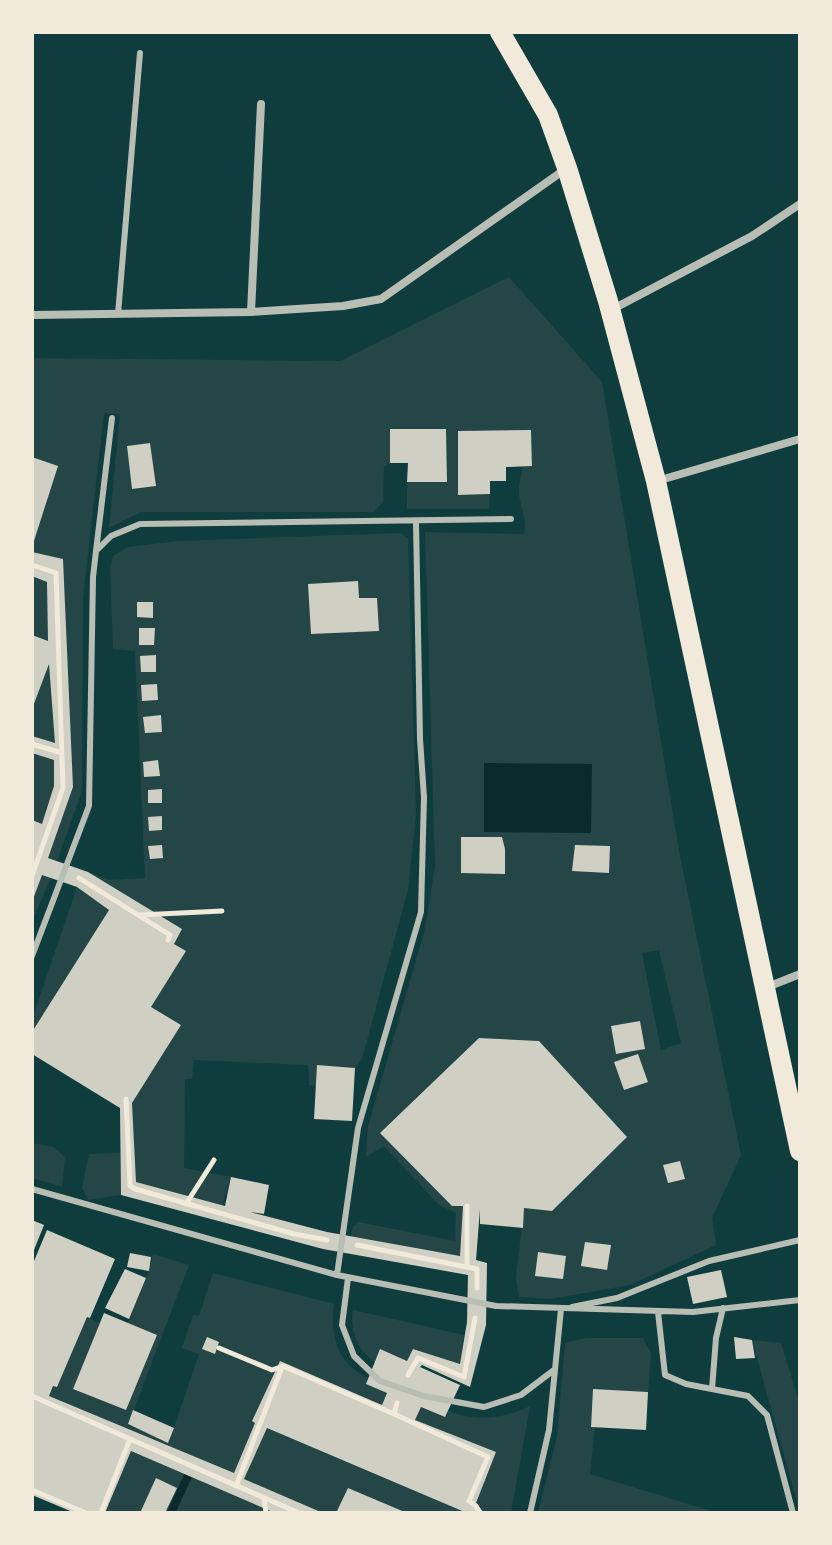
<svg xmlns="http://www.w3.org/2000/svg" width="832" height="1545" font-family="'Alegreya Sans',sans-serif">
	<rect width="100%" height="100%" fill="#0f3d3e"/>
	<path fill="#244646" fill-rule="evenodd" d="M509 277 602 382 679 851 741 1155 712 1218 716 1245 630 1285 550 1299 519 1297 516 1278 524 1208 552 1210 627 1137 539 1041 479 1038 380 1133 452 1206H463L460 1256 351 1237 353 1227 358 1222 455 1241 456 1213 439 1205 384 1146 366 1157 368 1126 425 929 435 866 425 532 524 534C527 518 521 509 519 494 518 486 522 474 523 466H532L531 430 458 431V495L490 494 489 509H407V482L447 481 446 429H391L390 463 384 466 383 502 374 512H141L109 528 120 414 104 413 83 598 82 782 81 794 57 861 51 859V878L32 921V358L340 361ZM150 443 155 486 132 489 127 446ZM659 950 681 1043 661 1050 642 953Z
		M400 533 408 538 416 814 408 890 362 1059 355 1068 318 1065 316 1086 309 1085 308 1065 194 1060 192 1079H185L184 1168 231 1177 222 1205 136 1182 132 1103 181 1025 151 1007 182 958 174 944 182 929 88 872 109 880 145 878 135 651 113 649 110 568 113 556 128 547 178 541Z
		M77 887 109 910 32 1032V1019Z
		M32 1143 53 1147 65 1157 62 1187 32 1178Z
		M120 1153 121 1195 88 1200 82 1188 89 1154Z
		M153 1254 189 1265 128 1425 169 1442 199 1354 182 1348 193 1315 199 1316 213 1273 334 1304C330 1335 337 1365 369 1378L367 1384 387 1393 382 1405 280 1361 252 1420 255 1423 234 1473 49 1396 87 1317 100 1323 73 1389 126 1410 157 1335 128 1323 149 1271Z
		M353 1310 464 1335 460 1364 414 1349 407 1361 375 1362C358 1352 349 1329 353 1310Z
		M586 1338H643L651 1354 648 1392 593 1390 591 1426 595 1427 590 1474 718 1513H538L557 1437 565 1343Z
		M752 1340 781 1343 800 1405V1513Z
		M530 1406 511 1513H484L476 1503 496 1452 415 1420 421 1407 445 1417 448 1411C476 1422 503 1419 530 1406Z
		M267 1428 467 1513H407L348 1488 336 1513H323L244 1479Z
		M131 1451 275 1513H105Z"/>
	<path fill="#0a2a2b" d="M484 763 592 764 591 833 484 832Z"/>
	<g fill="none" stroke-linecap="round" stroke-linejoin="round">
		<path stroke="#0a2a2b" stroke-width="8" d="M171 1513 188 1476"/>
	</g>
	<path fill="#cfcfc3" d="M390 429H446L447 482H407L408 463H390Z
		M531 430 532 466 506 467V481H490V494L458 495V431Z
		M150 443 156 486 132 489 127 446Z
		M32 457 58 466 33 544H32Z
		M32 552 63 559 73 787 48 858 88 872 182 929 174 944 186 951 151 1007 181 1025 132 1103 136 1182 225 1206 231 1177 269 1185 264 1214 250 1212 327 1232 460 1256 463 1206H452L380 1133 479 1038 539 1041 627 1137 552 1211 524 1208 523 1228 480 1224V1209L476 1260 487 1263 486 1325 470 1387 422 1365 420 1367 460 1385 445 1417 421 1407 415 1420 496 1452 476 1503 484 1513H467L267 1428 244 1479 323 1513H275L131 1451 105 1513H75L32 1495V1266L47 1230 115 1259 90 1318 87 1317 57 1387 53 1386 49 1396 234 1473 255 1423 252 1421 280 1361 382 1405 387 1393 366 1384 380 1349 407 1361 413 1349 460 1364 467 1322 468 1275 323 1249 121 1195 120 1108 32 1054V1032L109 910 77 887 42 875 32 902V820L42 824 54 786V760L32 753V736L55 743 49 664 32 709V635L48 641 47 582 32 576Z
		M358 581 359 598H377L379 631 311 634 308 584Z
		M137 602H153V618L137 617Z
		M139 628H155L154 645H139Z
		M156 655V672H141L140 656Z
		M157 684 158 700 142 701 141 685Z
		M161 715 162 732 145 733 143 717Z
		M158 760 160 776 144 777 143 762Z
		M162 789V803H148V790Z
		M162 816V830L149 831 148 817Z
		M461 837H502L505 849V874L461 873Z
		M162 845 163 858 150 859 148 846Z
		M575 845 610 846 609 873 572 871Z
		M640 1021 645 1049 616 1054 611 1026Z
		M638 1054 648 1082 624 1090 614 1062Z
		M317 1065 355 1068 352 1121 314 1119Z
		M680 1161 685 1179 668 1183 663 1165Z
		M32 1220 44 1225 32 1255Z
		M585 1242 611 1245 607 1270 581 1266Z
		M538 1252 566 1256 563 1279 535 1276Z
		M130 1253 151 1257 149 1271 127 1267Z
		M125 1269 146 1278 129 1319 105 1308Z
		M721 1270 727 1297 693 1304 687 1277Z
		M104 1313 157 1335 126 1410 73 1389Z
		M207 1337 219 1342 215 1354 202 1349Z
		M734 1337 752 1340 755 1358 736 1359Z
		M593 1389 648 1392 646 1430 591 1427Z
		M133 1410 174 1428 168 1443 128 1424Z
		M156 1478 177 1488 165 1513H140Z
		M348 1488 407 1513H336Z"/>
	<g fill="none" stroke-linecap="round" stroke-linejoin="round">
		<path stroke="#f1e9da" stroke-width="5" d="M32 565 56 573 63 788 32 876
			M32 744 62 753
			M79 878 170 935 168 940
			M139 915 222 911
			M126 1099 130 1186 135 1189 294 1234 327 1240
			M186 1204 214 1160
			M357 1245 477 1269V1288
			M467 1267V1206
			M219 1348 272 1370 283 1366 394 1414
			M408 1375 418 1358 464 1377 475 1318
			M32 1396 299 1513
			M397 1403 394 1414 488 1457 469 1501 476 1506 480 1513
			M236 1486 282 1367
			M32 1490 86 1513
			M264 1499 266 1513
			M101 1513 130 1439"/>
		<path stroke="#b8beb3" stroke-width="6" d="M118 314 140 53
			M96 551 112 418
			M32 956 89 806 93 577 96 551 111 536 140 524 511 519
			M32 1189 337 1275 496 1306 693 1312 800 1300
			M337 1275 358 1128 421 912 424 797 420 739 416 522
			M348 1278 342 1325 354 1356 380 1381 424 1396 484 1407 521 1395 554 1370
			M572 1307 617 1298 709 1261 800 1240
			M658 1312 665 1375 686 1384 748 1396 767 1415 793 1513
			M712 1389 716 1338 723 1308
			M530 1513 549 1430 561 1309"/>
		<path stroke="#b8beb3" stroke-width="8" d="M611 310 752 236 800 204
			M251 312 261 104
			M32 315 251 312 343 306 381 299 567 168
			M657 481 800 439
			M765 988 800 974"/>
		<path stroke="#f1e9da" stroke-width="20" d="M500 32 548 115 567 168 608 301 656 481 800 1151"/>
	</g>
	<rect width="832" height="1545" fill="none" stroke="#f1e9da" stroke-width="68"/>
</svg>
